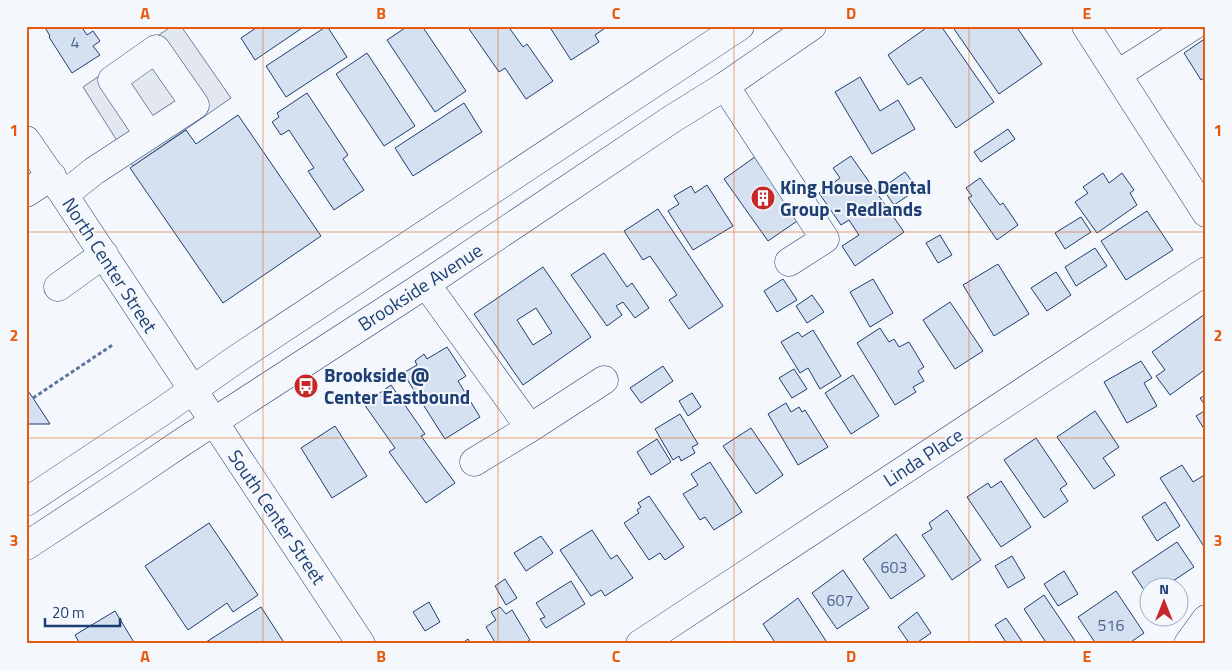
<svg xmlns="http://www.w3.org/2000/svg" width="1232" height="670" font-family="'Titillium Web',sans-serif">
	<rect width="100%" height="100%" fill="#f4f7fb"/>
	<path fill="#e3e8f0" stroke="#687fa3" d="M172 26H181L231 98 133 166 83 87Z"/>
	<path fill="#d5e0f0" stroke="#1d3f73" fill-rule="evenodd" d="M44 26H81L87 35 93 31 100 41 93 46 100 55 72 73 49 37 50 36Z
		M259 26H305L255 60 241 38Z
		M327 26 347 57 286 97 266 66Z
		M408 26H422L466 91 435 112 387 40Z
		M467 26H508L523 47 527 44 553 81 526 99 505 68 499 72Z
		M549 26H608L595 35 599 42 571 60Z
		M929 26H941L994 102 956 128 921 77 908 85 888 55Z
		M952 26H1016L1042 64 999 94Z
		M1206 38V77L1201 80 1184 53Z
		M367 53 415 126 384 146 336 74Z
		M860 77 880 111 898 100 915 129 872 154 835 92Z
		M307 93 348 155 343 159 364 190 334 210 308 171 314 168 289 130 281 135 272 122 279 117 277 113Z
		M464 103 482 132 413 176 395 148Z
		M238 115 321 236 223 303 130 168 186 130 196 144Z
		M1008 129 1015 139 981 162 974 152Z
		M759 154 803 217 768 241 724 179Z
		M851 156 904 232 855 266 842 246 859 235 849 220 841 225 819 193 840 178 833 168Z
		M905 172 918 189 894 205 882 188Z
		M1103 173 1109 183 1122 173 1134 190 1130 193 1137 205 1097 233 1075 202 1088 193 1083 187Z
		M980 178 1000 205 1003 203 1018 225 997 240 968 198 972 196 966 188Z
		M707 185 733 226 693 250 668 211 679 204 674 196 691 186 695 193Z
		M658 209 723 306 689 329 669 300 677 295 650 256 643 260 624 231Z
		M1147 211 1173 250 1126 280 1101 241Z
		M1081 217 1091 232 1065 249 1055 233Z
		M940 235 952 255 938 263 926 243Z
		M1095 248 1107 266 1076 286 1065 267Z
		M604 253 627 287 632 283 649 308 635 318 623 302 616 306 622 315 607 326 571 275Z
		M998 264 1029 314 994 336 963 285Z
		M543 267 591 337 523 385 474 314ZM536 308 552 333 533 345 517 320Z
		M1056 272 1071 295 1047 311 1031 288Z
		M783 279 797 300 777 312 764 291Z
		M873 279 893 313 870 327 850 292Z
		M812 295 824 312 807 323 796 306Z
		M950 302 983 351 955 369 923 320Z
		M1205 314 1206 369 1170 395 1156 376 1165 370 1152 352Z
		M880 328 889 342 894 339 899 347 909 342 924 367 918 371 924 381 913 387 916 392 895 405 857 343Z
		M813 330 841 376 820 389 808 368 800 373 781 342 798 332 802 337Z
		M447 347 466 376 458 381 480 417 445 439 403 373 417 365 415 361 424 354 427 359Z
		M1141 361 1152 378 1144 383 1157 406 1127 423 1104 382Z
		M663 366 673 381 641 403 630 388Z
		M794 369 807 389 792 398 779 378Z
		M853 375 879 416 851 434 825 393Z
		M391 385 425 434 421 436 455 483 426 503 389 452 395 448 364 404Z
		M26 388 33 398 50 424H26Z
		M692 393 701 407 688 416 679 401Z
		M1206 395V407L1200 398Z
		M786 403 791 412 799 407 802 412 805 410 828 447 798 465 768 414Z
		M1206 410V432L1196 416Z
		M1095 411 1119 447 1103 458 1115 475 1094 489 1057 437Z
		M680 414 698 444 692 447 695 453 681 461 679 456 673 460 655 429Z
		M335 426 367 476 332 498 301 448Z
		M751 428 783 475 756 494 723 446Z
		M1036 438 1067 484 1060 489 1068 501 1044 518 1004 460Z
		M657 439 671 462 651 475 637 452Z
		M710 462 742 512 714 530 705 517 700 520 683 494 698 485 691 474Z
		M1182 465 1193 482 1206 474 1205 548 1160 478Z
		M1001 481 1031 527 1001 547 967 497 988 483 991 488Z
		M649 496 684 547 665 560 660 553 649 560 624 523 639 513 637 510 641 507 638 503Z
		M1165 502 1180 526 1157 541 1142 517Z
		M947 510 981 560 952 580 922 535 932 529 929 523Z
		M209 523 258 595 233 612 227 603 188 630 145 566Z
		M592 530 611 559 617 555 633 578 605 596 601 590 591 596 560 550Z
		M896 534 925 576 891 599 863 559Z
		M541 536 553 553 526 571 514 553Z
		M1177 542 1194 567 1173 581 1178 588H1150V599L1132 572Z
		M1012 556 1025 578 1008 588 995 566Z
		M843 570 869 608 837 629 812 593Z
		M1064 571 1078 594 1058 606 1044 584Z
		M505 579 517 598 506 605 495 586Z
		M571 581 585 604 546 628 540 619 545 617 536 603Z
		M1116 591 1144 633 1128 644H1096L1078 617Z
		M1044 595 1077 644H1047L1024 609Z
		M798 598 828 644H776L763 624Z
		M429 602 440 622 425 631 413 612Z
		M261 607 285 644H203Z
		M500 607 506 614 512 610 530 640 524 644H496L486 627 496 620 491 612Z
		M115 611 135 644H80L75 635Z
		M917 612 931 633 915 644H910L898 627Z
		M1006 618 1023 643V644H1007L995 625Z
		M468 639 471 644H461Z"/>
	<g fill="none" stroke-linecap="round" stroke-linejoin="round">
		<defs>
			<path id="minor" d="M1086 26 1206 213
				M1118 74 1193 26
				M725 86 825 239 789 262
				M26 140 64 195 361 644
				M26 193 52 176
				M64 195 94 171 195 105 156 49 112 80 149 135
				M426 284 530 428 604 380
				M58 287 104 254
				M474 462 530 428
				M640 644 1206 271
				M1188 644 1206 619"/>
			<path id="major" d="M26 502 160 413 238 358 740 26
				M26 546 125 481 181 443 426 284 672 119 725 86 812 26"/>
		</defs>
		<use href="#minor" stroke="#1d3f73" stroke-width="29"/>
		<use href="#major" stroke="#1d3f73" stroke-width="29"/>
		<path stroke="#5e769c" stroke-width="3" stroke-dasharray="4 2.5" stroke-linecap="butt" d="M33 398 114 344"/>
		<use href="#minor" stroke="#f4f7fb" stroke-width="28"/>
		<use href="#major" stroke="#f4f7fb" stroke-width="28"/>
	</g>
	<path fill="none" stroke="#e8590c" stroke-width="1" stroke-opacity="0.55" d="M263 26V644M498 26V644M734 26V644M969 26V644M26 232H1206M26 438H1206"/>
	<defs>
		<symbol id="building-disc" viewBox="-11 -11 22 22"><circle r="9.5" fill="#c62828" stroke="#f4f7fb"/><path d="M-4-6H4V6H1V3H-1V6H-4ZM-2.5-4.3h1.7v1.8h-1.7ZM.8-4.3h1.7v1.8H.8ZM-2.5-1h1.7V.8h-1.7ZM.8-1h1.7V.8H.8Z" fill="#fff"/></symbol>
		<symbol id="bus-disc" viewBox="-11 -11 22 22"><circle r="9.5" fill="#c62828" stroke="#f4f7fb"/><path d="M-5-6H5V4H4V6H2V4H-2V6H-4V4H-5ZM-3.5-4V0h7V-4ZM-3.5 1.2v1.5H-2V1.2ZM2 1.2v1.5H3.5V1.2Z" fill="#fff"/></symbol>
	</defs>
	<g fill-rule="evenodd">
		<use href="#building-disc" x="749" y="184" width="28" height="28"/>
		<use href="#bus-disc" x="292" y="372" width="28" height="28"/>
	</g>
	<g text-anchor="middle" stroke-width="4" stroke-linejoin="round" paint-order="stroke">
		<g font-size="16" fill="#4b6792">
			<text x="75" y="48">4</text>
			<text x="894" y="573">603</text>
			<text x="840" y="606">607</text>
			<text x="1111" y="631">516</text>
		</g>
		<g font-size="19" font-weight="bold" fill="#1d3f73" stroke="#f4f7fb" text-anchor="start">
			<text x="780" y="194">King House Dental<tspan x="780" dy="22">Group - Redlands</tspan></text>
			<text x="324" y="382">Brookside @<tspan x="324" dy="22">Center Eastbound</tspan></text>
		</g>
		<g font-size="19" fill="#1d3f73" stroke="#f4f7fb">
			<text transform="translate(110 265) rotate(57)" y="7">North Center Street</text>
			<text transform="translate(420 287) rotate(-33)" y="7">Brookside Avenue</text>
			<text transform="translate(923 457) rotate(-33)" y="7">Linda Place</text>
			<text transform="translate(277 517) rotate(56)" y="7">South Center Street</text>
		</g>
	</g>
	<rect width="1232" height="670" fill="none" stroke="#f4f7fb" stroke-width="55"/>
	<g transform="translate(1164 602)"><circle r="24" fill="#f4f7fb" stroke="#9eadc5"/>
	<path d="M0-4L9 19L0 12L-9 19Z" fill="#c62828"/>
	<text y="-8" font-size="14" font-weight="bold" text-anchor="middle" fill="#1d3f73">N</text>
	</g>
	<path d="M45 618v8h75v-8" fill="none" stroke="#1d3f73" stroke-width="2.5"/>
	<text x="52" y="618" font-size="15" fill="#1d3f73" stroke="#f4f7fb" stroke-width="4" paint-order="stroke">20 m</text>
	<rect x="28" y="28" width="1176" height="614" fill="none" stroke="#e8590c" stroke-width="2"/>
	<g font-size="16" text-anchor="middle" font-weight="bold" fill="#e8590c">
		<text x="145" y="19">A</text>
		<text x="381" y="19">B</text>
		<text x="616" y="19">C</text>
		<text x="851" y="19">D</text>
		<text x="1087" y="19">E</text>
		<text x="14" y="136">1</text>
		<text x="1218" y="136">1</text>
		<text x="14" y="341">2</text>
		<text x="1218" y="341">2</text>
		<text x="14" y="546">3</text>
		<text x="1218" y="546">3</text>
		<text x="145" y="662">A</text>
		<text x="381" y="662">B</text>
		<text x="616" y="662">C</text>
		<text x="851" y="662">D</text>
		<text x="1087" y="662">E</text>
	</g>
</svg>
